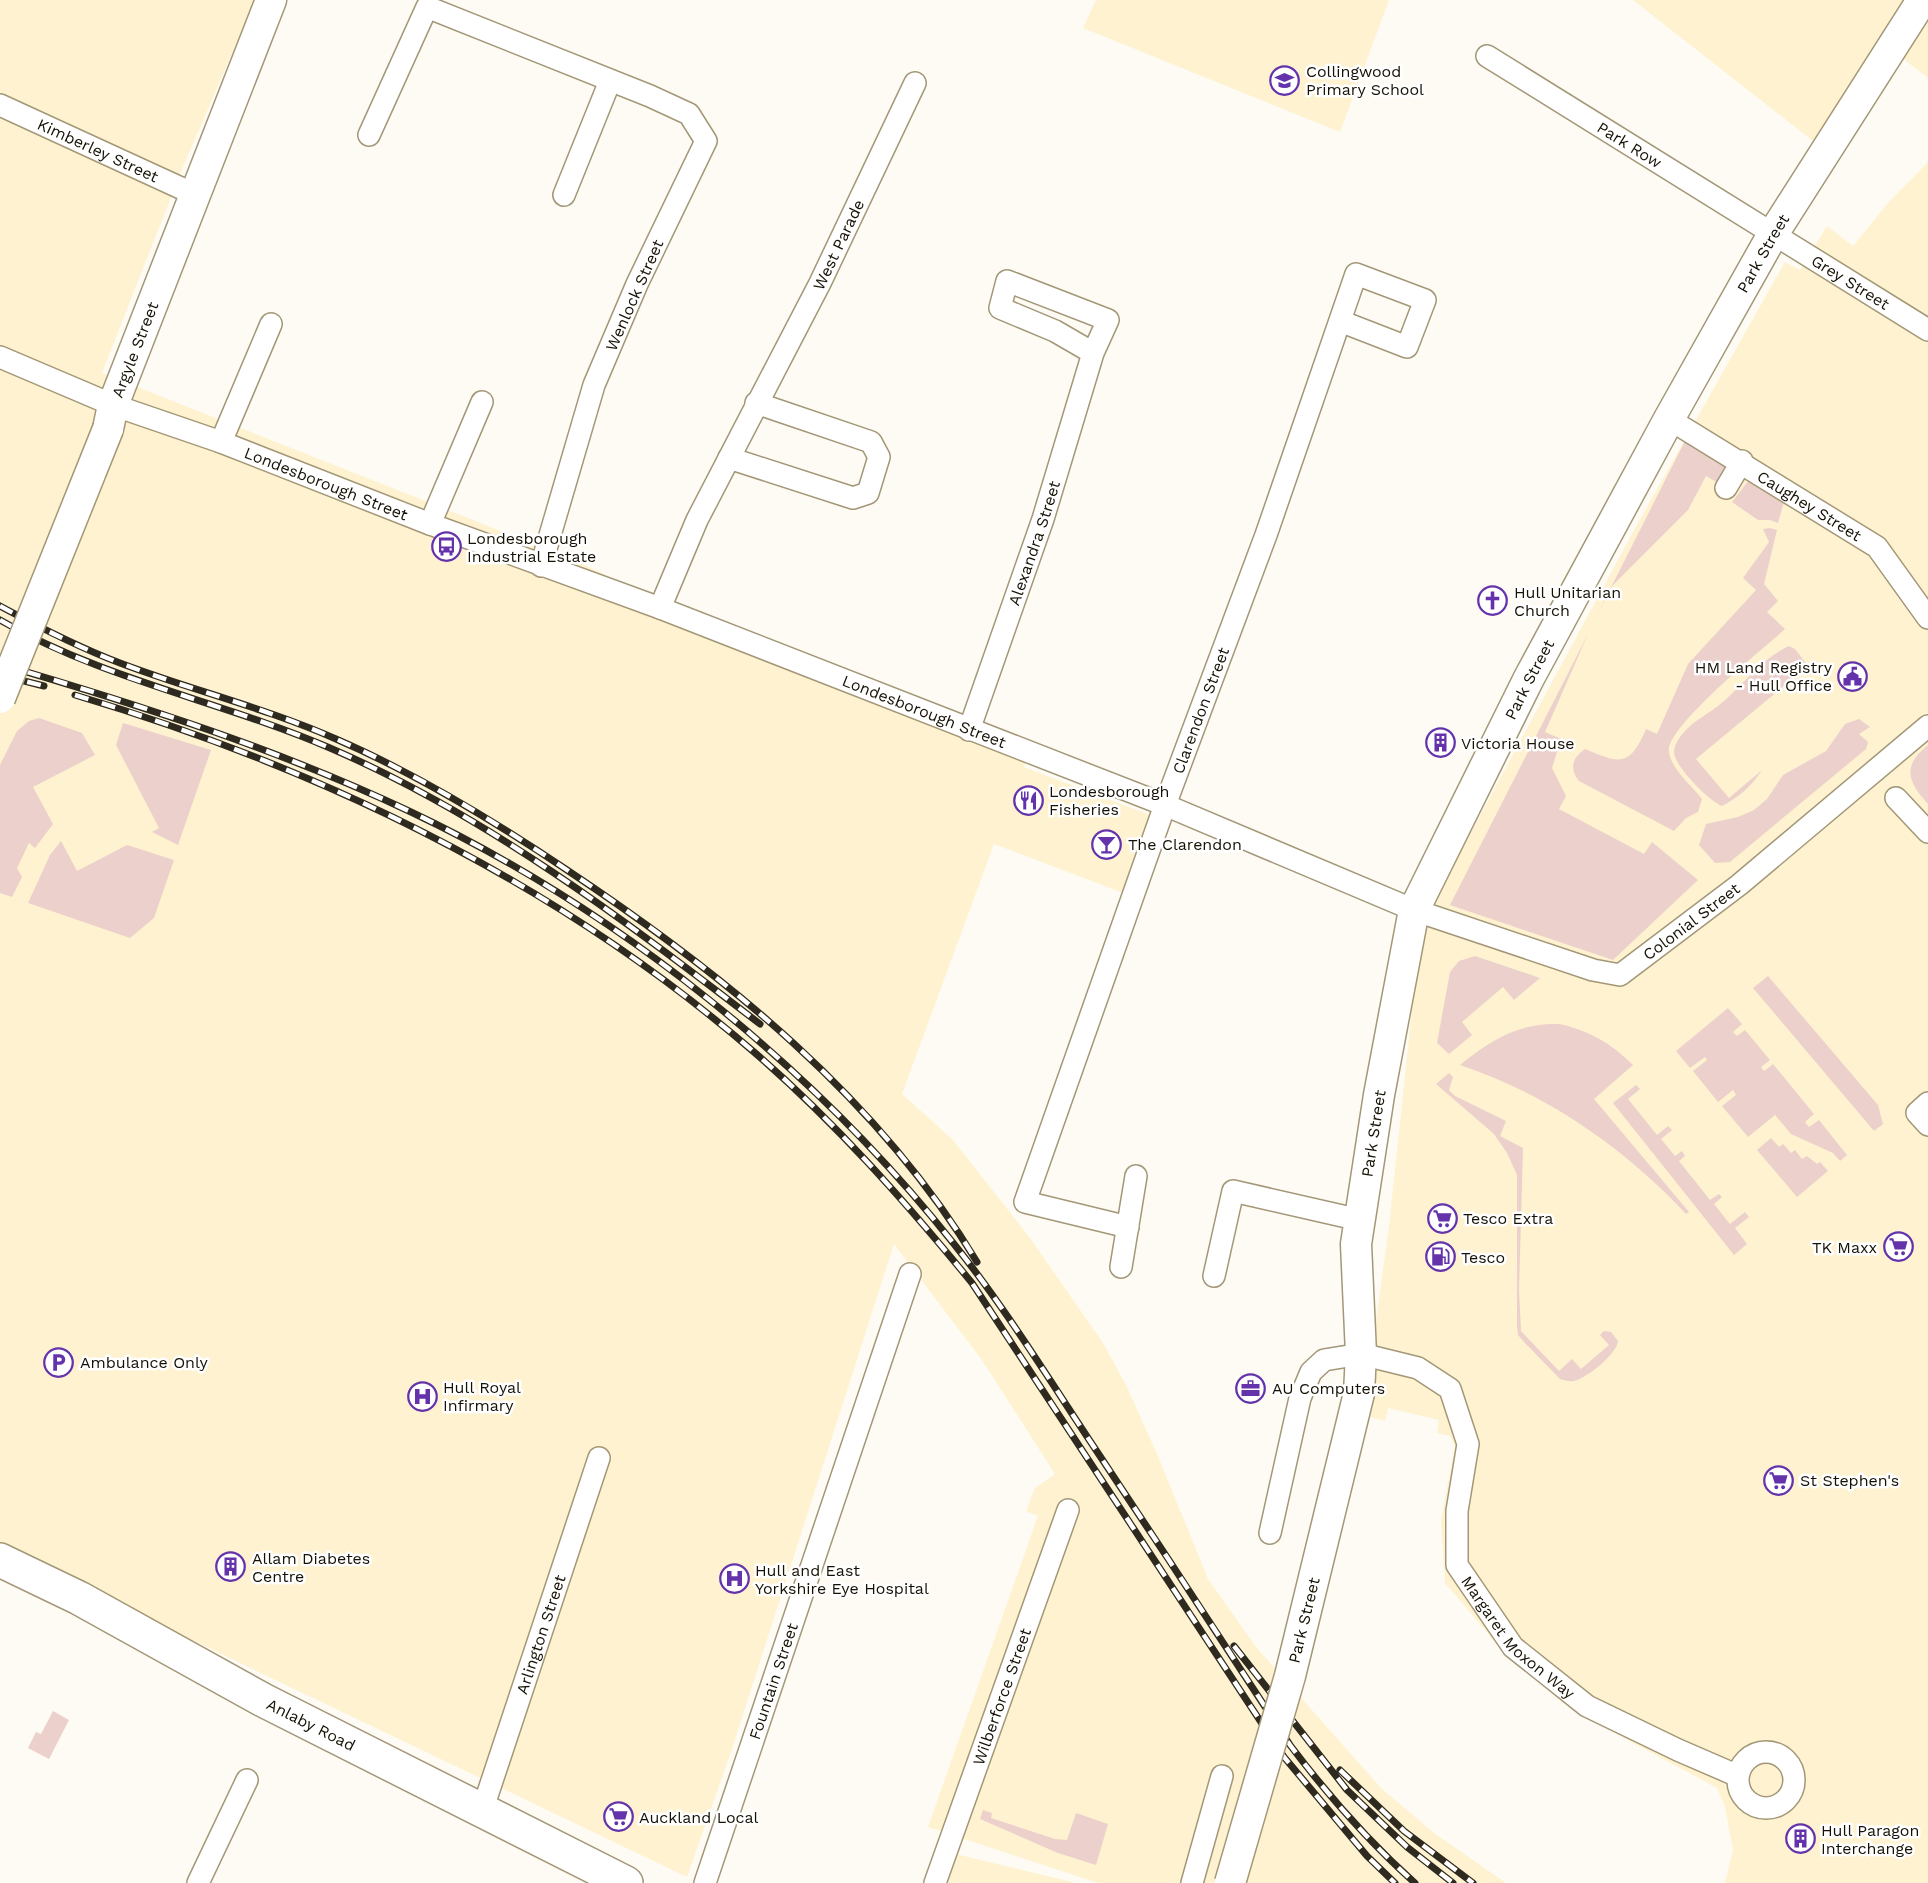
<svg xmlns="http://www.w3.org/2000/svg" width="1928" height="1883" font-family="'Work Sans',sans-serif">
	<rect width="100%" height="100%" fill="#fefbf4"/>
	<path fill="#fef2d0" d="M0 0H255L183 167 102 373 569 558 684 611 1032 742 1024 767 1150 815 1123 893 994 844 902 1094 953 1140 1030 1238 1103 1343 1127 1387 1160 1461 1208 1579 1256 1647 1382 1789 1434 1833 1506 1883H1098L928 1827 1038 1516 1026 1511 1035 1488 1055 1474 982 1360 894 1244 732 1749 687 1877 0 1548Z
		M1096 0H1389L1340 132 1083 28Z
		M1633 0H1906L1928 22V78L1879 40 1831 118 1813 141Z
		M1928 162V1883H1725L1733 1850 1725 1807 1717 1788 1572 1710 1508 1657 1445 1583 1441 1521 1455 1446 1450 1436 1437 1433 1439 1420 1388 1408 1385 1421 1363 1415 1389 1226 1421 925 1634 530 1785 262 1800 270 1827 226 1853 246 1888 203Z
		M956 1854 1076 1883H945Z"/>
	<path fill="#ecd0cb" d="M1687 437 1726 462V467L1718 483 1706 476 1688 510 1613 585 1594 621Z
		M1749 480 1785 498 1778 523 1770 520H1758L1732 502Z
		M1770 528 1777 530 1764 584 1778 601 1767 612 1785 629C1764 648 1666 727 1669 751 1670 768 1692 786 1702 799L1698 812 1686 818 1674 831 1579 781C1569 769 1572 758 1585 749 1620 764 1630 767 1646 729L1657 734 1688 664 1756 590 1743 578 1769 542 1763 529Z
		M1588 634 1545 732 1561 739 1552 768 1566 796 1559 809 1644 854 1652 842 1698 880 1613 960 1450 905Z
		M1789 646 1795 649 1808 666 1696 759 1729 798 1762 770C1752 786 1738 798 1722 806 1709 801 1674 766 1674 752 1674 743 1682 734 1688 728 1697 719 1708 714 1718 706 1742 687 1760 659 1789 646Z
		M39 718 82 733 95 755 33 787 53 824 35 848 29 843 17 868 22 877 12 897 0 893V765L17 731 29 721Z
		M1859 719 1870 727 1859 734 1868 742 1866 749 1730 862 1715 863 1699 845 1706 824 1738 817 1754 810 1767 799 1783 775 1826 751 1845 724Z
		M123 723 211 750 178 845 152 832 159 828 116 745Z
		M1928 745V804C1907 781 1902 766 1928 745Z
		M61 841 77 871 127 845 174 860 154 918 130 938 28 903 50 855Z
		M1475 956 1540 978 1514 1000 1503 987 1462 1022 1472 1035 1449 1054 1437 1043 1450 972 1459 961Z
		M1768 976 1878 1105 1883 1124 1874 1131 1753 988Z
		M1728 1008 1742 1024 1733 1032 1737 1036 1745 1030 1770 1060 1761 1067 1764 1071 1773 1064 1814 1114 1805 1122 1809 1127 1819 1120 1847 1155 1840 1161 1833 1153 1791 1134 1775 1115 1748 1137 1722 1106 1736 1095 1733 1090 1718 1102 1693 1071 1707 1060 1705 1057 1690 1068 1676 1051Z
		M1559 1024C1590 1031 1611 1043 1633 1065L1594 1099 1689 1212 1686 1214C1625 1148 1545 1093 1460 1065 1491 1040 1517 1023 1559 1024Z
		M1449 1073 1453 1077 1449 1090 1455 1096 1506 1121 1500 1136 1523 1148 1519 1290 1521 1331 1559 1371 1572 1359 1581 1369 1609 1345 1600 1335 1604 1331 1611 1332 1618 1341C1617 1354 1587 1378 1574 1381 1569 1382 1564 1380 1560 1379L1526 1344 1518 1335 1517 1326V1175L1507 1153 1494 1134 1436 1084Z
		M1636 1085 1640 1089 1628 1099 1657 1135 1668 1126 1672 1130 1661 1139 1675 1156 1682 1151 1685 1156 1679 1161 1710 1200 1719 1194 1722 1197 1714 1204 1730 1224 1745 1212 1749 1217 1735 1228 1747 1244 1734 1255 1613 1103Z
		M1771 1138 1779 1147 1783 1144 1791 1153 1795 1150 1802 1159 1807 1156 1817 1164 1820 1162 1828 1171 1797 1197 1757 1150Z
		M53 1711 69 1720 49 1759 28 1748 36 1732 41 1734Z
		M983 1810 992 1813 991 1818 1055 1839 1067 1840 1076 1813 1108 1824 1096 1865 1058 1853 980 1819Z"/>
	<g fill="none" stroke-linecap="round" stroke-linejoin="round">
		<defs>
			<g id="street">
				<path id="s1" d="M1487 56 1928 330"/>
				<path id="s2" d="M0 105 196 195"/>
				<path d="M369 135 427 7 650 96 689 114 706 141 637 284 594 385 541 566"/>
				<path d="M564 195 610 81"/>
				<path id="s3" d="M0 357 113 405 221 442 430 524 660 608 1165 805 1414 910 1593 970 1620 975 1739 885 1928 726"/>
				<path id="s4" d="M1669 419 1877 547 1928 618"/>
				<path d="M221 442 271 324"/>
				<path d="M729 458 853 498 868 493 879 457 871 442 756 403"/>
				<path d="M1726 488 1742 461"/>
				<path d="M430 524 482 402"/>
				<path id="s5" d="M660 608 697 520 820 283 915 83"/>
				<path id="s6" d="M969 730 1043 519 1093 353 1108 320 1007 281 1000 308 1055 331 1093 353"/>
				<path d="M1896 798 1928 832"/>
				<path d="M1928 1103 1917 1113 1928 1125"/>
				<path id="s7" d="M1128 1227 1025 1202 1165 805 1266 535 1356 274 1425 300 1407 347 1340 321"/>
				<path d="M1121 1267 1136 1176"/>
				<path d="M1214 1276 1233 1191 1360 1220"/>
				<path id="s8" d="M1270 1533 1300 1398 1311 1372 1324 1360 1361 1354 1418 1368 1450 1389 1468 1444 1457 1511V1565L1513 1647 1587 1706 1678 1750 1738 1776"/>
				<circle cx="1766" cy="1780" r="28"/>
				<path id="s9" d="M482 1811 599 1458"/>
				<path d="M198 1883 247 1780"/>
				<path id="s10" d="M705 1883 910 1274"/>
				<path id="s11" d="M935 1883 1068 1510"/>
				<path d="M1192 1883 1222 1776"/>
			</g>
			<g id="secondary">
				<path id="s12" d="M108 429 113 405 271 0"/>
				<path id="s13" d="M1359 1393 1361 1354 1356 1244 1379 1095 1414 910 1529 678 1669 419 1773 234 1919 5"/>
			</g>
			<g id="primary">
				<path id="s14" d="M0 1560 79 1598 263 1700 626 1883"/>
			</g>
		</defs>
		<use href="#street" stroke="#a39777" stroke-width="24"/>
		<use href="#secondary" stroke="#a39777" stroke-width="33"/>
		<use href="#primary" stroke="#a39777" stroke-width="36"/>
		<use href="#street" stroke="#fff" stroke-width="21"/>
		<use href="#secondary" stroke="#fff" stroke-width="30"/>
		<use href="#primary" stroke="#fff" stroke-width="33"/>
		<defs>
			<path id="rail" d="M0 606C39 627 78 647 120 663 191 690 266 708 336 739 417 774 494 821 567 870 725 975 878 1098 977 1262
				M0 620C104 680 221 701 330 748 486 815 626 921 760 1024
				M0 664C140 705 278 749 411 812 616 909 813 1066 954 1244 1003 1305 1045 1373 1088 1438 1156 1540 1223 1642 1290 1745 1327 1794 1369 1842 1415 1883
				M0 675 44 686
				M75 695C323 769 557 882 754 1052 834 1121 905 1201 972 1283L1284 1757 1367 1856 1395 1883
				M1234 1646 1347 1790 1407 1847 1453 1883
				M1340 1770 1404 1831 1473 1883"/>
		</defs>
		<use href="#rail" stroke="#2e2a1f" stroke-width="7"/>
		<use href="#rail" stroke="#fff" stroke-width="4.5" stroke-dasharray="14" stroke-linecap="butt"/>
		<defs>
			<g id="secondary-bridge">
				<path d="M0 698 108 429"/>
				<path id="s15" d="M1230 1883 1290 1676 1359 1393"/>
			</g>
		</defs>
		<use href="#secondary-bridge" stroke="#a39777" stroke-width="33" stroke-linecap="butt"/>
		<use href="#secondary-bridge" stroke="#fff" stroke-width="30"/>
	</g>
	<defs>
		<symbol id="school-ring" viewBox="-11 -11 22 22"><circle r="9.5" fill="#fff" stroke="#6433ab" stroke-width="1.5"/><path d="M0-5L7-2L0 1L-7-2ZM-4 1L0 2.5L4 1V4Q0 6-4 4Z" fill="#6433ab"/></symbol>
		<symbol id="bus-ring" viewBox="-11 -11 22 22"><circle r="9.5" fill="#fff" stroke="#6433ab" stroke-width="1.5"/><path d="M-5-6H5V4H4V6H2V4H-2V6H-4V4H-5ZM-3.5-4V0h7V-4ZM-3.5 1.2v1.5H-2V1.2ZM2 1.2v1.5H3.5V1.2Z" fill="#6433ab"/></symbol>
		<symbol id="church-ring" viewBox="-11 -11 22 22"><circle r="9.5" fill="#fff" stroke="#6433ab" stroke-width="1.5"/><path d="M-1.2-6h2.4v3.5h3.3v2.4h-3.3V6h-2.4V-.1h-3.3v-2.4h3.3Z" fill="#6433ab"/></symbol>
		<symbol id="civic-ring" viewBox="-11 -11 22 22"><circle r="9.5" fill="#fff" stroke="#6433ab" stroke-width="1.5"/><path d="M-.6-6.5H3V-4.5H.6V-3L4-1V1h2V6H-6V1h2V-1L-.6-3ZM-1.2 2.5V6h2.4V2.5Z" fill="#6433ab"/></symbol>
		<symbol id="building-ring" viewBox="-11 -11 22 22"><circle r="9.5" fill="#fff" stroke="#6433ab" stroke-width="1.5"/><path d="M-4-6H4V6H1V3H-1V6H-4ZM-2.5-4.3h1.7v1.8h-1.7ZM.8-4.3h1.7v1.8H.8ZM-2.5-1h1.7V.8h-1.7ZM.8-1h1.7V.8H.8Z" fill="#6433ab"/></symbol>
		<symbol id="restaurant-ring" viewBox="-11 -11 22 22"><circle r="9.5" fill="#fff" stroke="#6433ab" stroke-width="1.5"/><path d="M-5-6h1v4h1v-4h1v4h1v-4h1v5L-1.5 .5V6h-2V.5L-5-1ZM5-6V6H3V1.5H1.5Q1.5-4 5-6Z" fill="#6433ab"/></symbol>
		<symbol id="bar-ring" viewBox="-11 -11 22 22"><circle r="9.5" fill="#fff" stroke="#6433ab" stroke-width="1.5"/><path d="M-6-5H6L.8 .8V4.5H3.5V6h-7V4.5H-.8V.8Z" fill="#6433ab"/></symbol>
		<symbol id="supermarket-ring" viewBox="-11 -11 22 22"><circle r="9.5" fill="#fff" stroke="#6433ab" stroke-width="1.5"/><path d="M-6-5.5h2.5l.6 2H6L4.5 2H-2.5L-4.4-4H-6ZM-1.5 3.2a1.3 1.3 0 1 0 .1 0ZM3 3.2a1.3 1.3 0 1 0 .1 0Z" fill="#6433ab"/></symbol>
		<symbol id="fuel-ring" viewBox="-11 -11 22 22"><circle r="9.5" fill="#fff" stroke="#6433ab" stroke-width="1.5"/><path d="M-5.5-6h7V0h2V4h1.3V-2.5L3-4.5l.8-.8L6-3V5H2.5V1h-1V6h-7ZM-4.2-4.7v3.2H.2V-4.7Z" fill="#6433ab"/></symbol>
		<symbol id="parking-ring" viewBox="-11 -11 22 22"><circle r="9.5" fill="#fff" stroke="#6433ab" stroke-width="1.5"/><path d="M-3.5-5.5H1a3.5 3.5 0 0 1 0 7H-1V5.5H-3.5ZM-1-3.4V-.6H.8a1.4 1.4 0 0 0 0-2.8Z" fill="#6433ab"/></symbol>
		<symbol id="office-ring" viewBox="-11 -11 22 22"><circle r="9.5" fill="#fff" stroke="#6433ab" stroke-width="1.5"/><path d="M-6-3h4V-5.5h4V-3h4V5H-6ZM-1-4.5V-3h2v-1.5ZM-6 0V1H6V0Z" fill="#6433ab"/></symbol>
		<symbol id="hospital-ring" viewBox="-11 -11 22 22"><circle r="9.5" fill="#fff" stroke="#6433ab" stroke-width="1.5"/><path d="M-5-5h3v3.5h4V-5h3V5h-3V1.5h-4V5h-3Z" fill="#6433ab"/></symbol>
	</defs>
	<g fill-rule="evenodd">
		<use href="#school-ring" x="1268" y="64" width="33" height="33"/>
		<use href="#bus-ring" x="430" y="530" width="33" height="33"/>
		<use href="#church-ring" x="1476" y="584" width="33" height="33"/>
		<use href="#civic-ring" x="1836" y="660" width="33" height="33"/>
		<use href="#building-ring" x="1424" y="726" width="33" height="33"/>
		<use href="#restaurant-ring" x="1012" y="784" width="33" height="33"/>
		<use href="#bar-ring" x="1090" y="828" width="33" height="33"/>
		<use href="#supermarket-ring" x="1426" y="1202" width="33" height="33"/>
		<use href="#supermarket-ring" x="1882" y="1230" width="33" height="33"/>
		<use href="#fuel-ring" x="1424" y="1240" width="33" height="33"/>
		<use href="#parking-ring" x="42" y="1346" width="33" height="33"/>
		<use href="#office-ring" x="1234" y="1372" width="33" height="33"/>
		<use href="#hospital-ring" x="406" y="1380" width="33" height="33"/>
		<use href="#supermarket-ring" x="1762" y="1464" width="33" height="33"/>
		<use href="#building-ring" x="214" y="1550" width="33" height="33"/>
		<use href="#hospital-ring" x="718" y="1562" width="33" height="33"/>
		<use href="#supermarket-ring" x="602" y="1800" width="33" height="33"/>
		<use href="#building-ring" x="1784" y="1822" width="33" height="33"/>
	</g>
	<g text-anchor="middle" stroke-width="5" stroke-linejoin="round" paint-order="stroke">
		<g font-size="16" fill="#151105" stroke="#fff" text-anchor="start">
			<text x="1306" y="77">Collingwood<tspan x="1306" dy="18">Primary School</tspan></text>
			<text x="467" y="544">Londesborough<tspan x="467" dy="18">Industrial Estate</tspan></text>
			<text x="1514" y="598">Hull Unitarian<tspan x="1514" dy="18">Church</tspan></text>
			<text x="1832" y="673" text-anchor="end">HM Land Registry<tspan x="1832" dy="18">- Hull Office</tspan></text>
			<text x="1461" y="749">Victoria House</text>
			<text x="1049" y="797">Londesborough<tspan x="1049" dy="18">Fisheries</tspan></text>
			<text x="1128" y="850">The Clarendon</text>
			<text x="1463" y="1224">Tesco Extra</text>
			<text x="1877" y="1253" text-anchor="end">TK Maxx</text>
			<text x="1461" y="1263">Tesco</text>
			<text x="80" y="1368">Ambulance Only</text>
			<text x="443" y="1393">Hull Royal<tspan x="443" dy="18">Infirmary</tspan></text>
			<text x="1272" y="1394">AU Computers</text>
			<text x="1800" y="1486">St Stephen's</text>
			<text x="252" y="1564">Allam Diabetes<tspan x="252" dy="18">Centre</tspan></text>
			<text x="755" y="1576">Hull and East<tspan x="755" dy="18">Yorkshire Eye Hospital</tspan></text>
			<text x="639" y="1823">Auckland Local</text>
			<text x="1821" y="1836">Hull Paragon<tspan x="1821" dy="18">Interchange</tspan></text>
		</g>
		<g font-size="16" fill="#151105" stroke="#fff">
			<text dy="6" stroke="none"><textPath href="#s1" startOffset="168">Park Row</textPath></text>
			<text dy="6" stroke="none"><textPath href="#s2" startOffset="108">Kimberley Street</textPath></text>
			<text dy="6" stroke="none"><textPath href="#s5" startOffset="405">West Parade</textPath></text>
			<text dy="6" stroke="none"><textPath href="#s13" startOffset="1232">Park Street</textPath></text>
			<text dy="6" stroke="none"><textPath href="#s1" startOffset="428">Grey Street</textPath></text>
			<text transform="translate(634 295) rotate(-66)" y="6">Wenlock Street</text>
			<text dy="6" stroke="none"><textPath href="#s12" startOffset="84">Argyle Street</textPath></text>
			<text dy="6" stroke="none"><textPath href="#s3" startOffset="350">Londesborough Street</textPath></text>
			<text dy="6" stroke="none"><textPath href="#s4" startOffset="165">Caughey Street</textPath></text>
			<text dy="6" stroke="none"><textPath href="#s6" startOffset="198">Alexandra Street</textPath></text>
			<text dy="6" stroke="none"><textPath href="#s13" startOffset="746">Park Street</textPath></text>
			<text dy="6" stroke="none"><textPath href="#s7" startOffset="628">Clarendon Street</textPath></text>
			<text dy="6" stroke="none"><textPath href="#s3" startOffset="990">Londesborough Street</textPath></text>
			<text dy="6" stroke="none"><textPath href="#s3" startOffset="1824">Colonial Street</textPath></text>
			<text dy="6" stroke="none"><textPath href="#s13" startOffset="261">Park Street</textPath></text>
			<text dy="6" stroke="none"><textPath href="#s15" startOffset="273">Park Street</textPath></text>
			<text dy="6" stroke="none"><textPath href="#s9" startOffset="186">Arlington Street</textPath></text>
			<text dy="6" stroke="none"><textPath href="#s8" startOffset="594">Margaret Moxon Way</textPath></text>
			<text dy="6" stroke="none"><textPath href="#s10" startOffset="213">Fountain Street</textPath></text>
			<text dy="6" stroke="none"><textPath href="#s11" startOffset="198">Wilberforce Street</textPath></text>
			<text dy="6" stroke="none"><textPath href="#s14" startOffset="352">Anlaby Road</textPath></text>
		</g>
	</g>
</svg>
